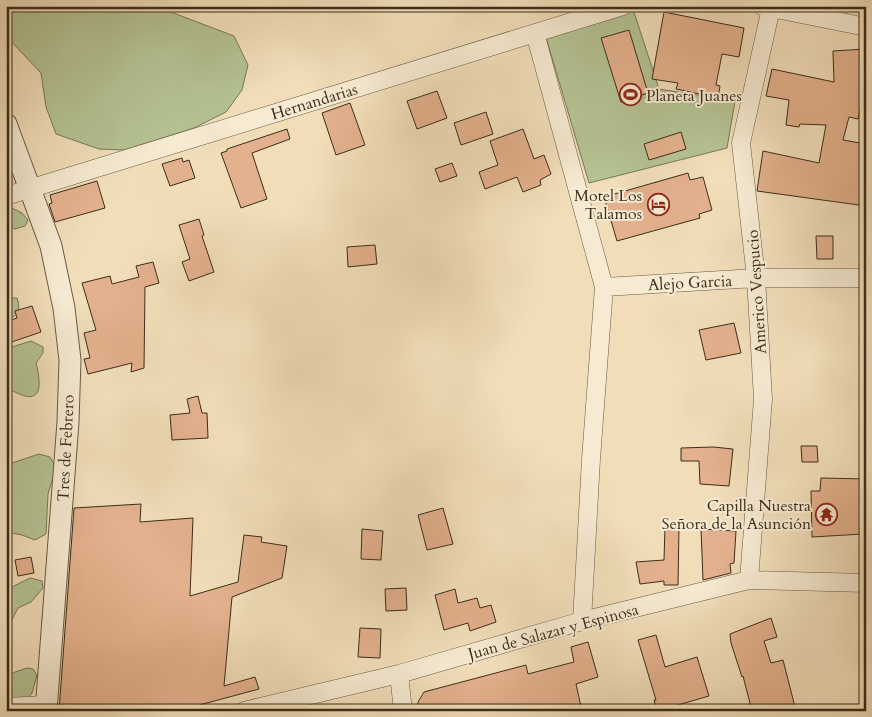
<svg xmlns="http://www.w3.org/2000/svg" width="872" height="717" font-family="Cardo,serif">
	<rect width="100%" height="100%" fill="#f1deb9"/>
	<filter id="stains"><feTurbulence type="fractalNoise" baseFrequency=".004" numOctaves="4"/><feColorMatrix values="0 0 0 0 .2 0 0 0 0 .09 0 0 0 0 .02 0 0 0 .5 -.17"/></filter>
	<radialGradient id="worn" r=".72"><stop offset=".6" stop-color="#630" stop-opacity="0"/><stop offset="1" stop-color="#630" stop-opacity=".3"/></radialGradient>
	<path fill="#b5c293" stroke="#787857" d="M9 6H155L234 36 248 65 242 90 226 112 194 128 124 150 99 149 56 134 46 107 41 73 7 37Z
		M624 6H632L659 89 735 101 727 148 589 183 545 34Z
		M6 205 22 213 28 220 25 226 15 229 6 226Z
		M11 298H17C21 309 18 317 6 320V300Z
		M31 341 43 347V353L36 363C42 386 42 407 13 391L6 395V353L12 347Z
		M39 454 50 457 56 468 48 494 46 534 35 540 22 535 6 532V465Z
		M30 578 42 581 43 588 31 602 18 608 6 632V583L12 587Z
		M27 668 33 669 37 675 32 693 28 698H9L6 696V678L15 672Z"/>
	<path fill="#e3b18d" stroke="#3b2d1b" d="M664 12 744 28 739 57 722 54 716 85 720 86 718 98 676 89 678 83 652 79Z
		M629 30 648 93 621 102 601 38Z
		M866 49V110H860L858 119 849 117 843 140 866 144V206L757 191 763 151 819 163 826 125 800 124 799 127 786 125 789 100 766 96 772 69 834 82 833 51Z
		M437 91 447 118 417 129 407 101Z
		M350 103 365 145 336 155 322 113Z
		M486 112 493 134 461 145 454 123Z
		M287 129 290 139 252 153 267 199 241 208 221 153 227 151V149Z
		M523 129 534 159 544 155 551 174 540 180 541 185 523 192 517 177 485 189 479 172 498 165 490 141Z
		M681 132 686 149 649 160 644 144Z
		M182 158 183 162 189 160 195 178 170 186 162 164Z
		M452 163 457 176 440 182 435 169Z
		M688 173 690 180 703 177 712 210 699 214 700 218 617 241 604 197Z
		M97 181 105 208 55 222 49 204 52 203 50 195Z
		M199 219 204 235 202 236 214 272 189 281 182 262 190 259 179 225Z
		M816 236H833V259H817Z
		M375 245 377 264 348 267 347 247Z
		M153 262 159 283 145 287 144 368 131 372 132 363 88 374 84 359 90 358 84 333 96 330 82 283 110 276 112 284 139 277 136 266Z
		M32 306 41 332 6 344V322L17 318 15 311Z
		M734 323 741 353 706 360 699 330Z
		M198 396 202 413H207L208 438 172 440 170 415 190 413 187 399Z
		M801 446H817L818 462H802Z
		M713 447 733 449 729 486 700 484 699 461H681V448Z
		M821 478 866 479V502L862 503 863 534 812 537 811 491H820Z
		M141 504 140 522 193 518 190 596 238 582 244 535 262 537 261 542 287 546 282 578 232 597 224 686 255 677 259 689 177 711H59L74 508Z
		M443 508 453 544 427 550 418 515Z
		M665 526 679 527 678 585H664V581L640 584 636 562 664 560Z
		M362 529 383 531 381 560 361 559Z
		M701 529 736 531 734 563 730 564 731 573 703 580Z
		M31 557 34 573 18 576 15 560Z
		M406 588 407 610 386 611 385 589Z
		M455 589 458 603 477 598 480 608 491 605 496 622 470 631 468 623 444 630 435 595Z
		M771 618 777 637 764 641 771 663 783 660 796 711H752L743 676 742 677 731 643 730 634Z
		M360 628 381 629 380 658 358 657Z
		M656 635 665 667 697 657 709 696 657 711 654 700H656L638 640Z
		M588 642 598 677 576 684 582 711H419L418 702 424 692 526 665 528 674 574 662 571 647Z"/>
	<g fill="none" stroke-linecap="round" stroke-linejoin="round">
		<defs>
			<path id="minor" d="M762 6 866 27
				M535 33 604 287 591 459 582 621
				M6 196 623 6
				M604 287 756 278H866
				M749 580 763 399 756 278 741 143 771 8
				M399 674 403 711
				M6 707 47 705
				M244 711 399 674 582 621 749 580 866 583"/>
			<path id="tertiary" d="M6 124 51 246 64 308 70 360 68 422 46 711"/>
		</defs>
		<use href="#minor" stroke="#685942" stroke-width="19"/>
		<use href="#tertiary" stroke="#685942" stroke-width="23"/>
		<use href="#minor" stroke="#f6ead2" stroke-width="18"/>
		<use href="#tertiary" stroke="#f6ead2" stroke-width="21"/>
	</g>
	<defs>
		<symbol id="stadium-ring" viewBox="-11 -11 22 22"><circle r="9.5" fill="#f6ead2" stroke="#8f2418" stroke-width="1.5"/><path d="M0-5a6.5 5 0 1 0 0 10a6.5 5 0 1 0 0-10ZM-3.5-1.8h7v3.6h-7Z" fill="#8f2418"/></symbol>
		<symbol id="hotel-ring" viewBox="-11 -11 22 22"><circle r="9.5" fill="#f6ead2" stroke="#8f2418" stroke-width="1.5"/><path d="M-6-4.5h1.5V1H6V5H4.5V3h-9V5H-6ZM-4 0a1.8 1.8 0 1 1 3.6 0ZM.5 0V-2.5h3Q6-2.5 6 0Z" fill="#8f2418"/></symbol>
		<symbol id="temple-ring" viewBox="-11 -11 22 22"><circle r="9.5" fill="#f6ead2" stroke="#8f2418" stroke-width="1.5"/><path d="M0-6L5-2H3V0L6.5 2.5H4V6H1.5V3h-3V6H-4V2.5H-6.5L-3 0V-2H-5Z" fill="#8f2418"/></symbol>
	</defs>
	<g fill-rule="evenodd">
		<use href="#stadium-ring" x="618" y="82" width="25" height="25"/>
		<use href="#hotel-ring" x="646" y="192" width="25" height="25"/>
		<use href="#temple-ring" x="814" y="502" width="25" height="25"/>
	</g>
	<g text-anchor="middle" stroke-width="4" stroke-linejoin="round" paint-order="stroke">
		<g font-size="16" fill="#3b2d1b" stroke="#f6ead2" text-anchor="end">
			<text x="646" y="101" text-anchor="start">Planeta Juanes</text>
			<text x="642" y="201">Motel Los<tspan x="642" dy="18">Talamos</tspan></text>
			<text x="811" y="511">Capilla Nuestra<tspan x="811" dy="18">Señora de la Asunción</tspan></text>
		</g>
		<g font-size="16" fill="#3b2d1b" stroke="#f6ead2">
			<text transform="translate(314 101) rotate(-17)" y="6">Hernandarias</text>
			<text transform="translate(690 282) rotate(-3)" y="6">Alejo Garcia</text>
			<text transform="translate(756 292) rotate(-94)" y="6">Americo Vespucio</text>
			<text transform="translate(65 448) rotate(-87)" y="6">Tres de Febrero</text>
			<text transform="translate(553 631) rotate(-15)" y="6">Juan de Salazar y Espinosa</text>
		</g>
	</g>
	<rect width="872" height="717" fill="none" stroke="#f1deb9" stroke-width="25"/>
	<rect x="8" y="8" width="857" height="702" fill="none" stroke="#3b2d1b" stroke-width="2.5"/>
	<rect x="12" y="12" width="847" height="692" fill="none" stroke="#3b2d1b"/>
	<rect width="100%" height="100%" filter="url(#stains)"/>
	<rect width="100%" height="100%" fill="url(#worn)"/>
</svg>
